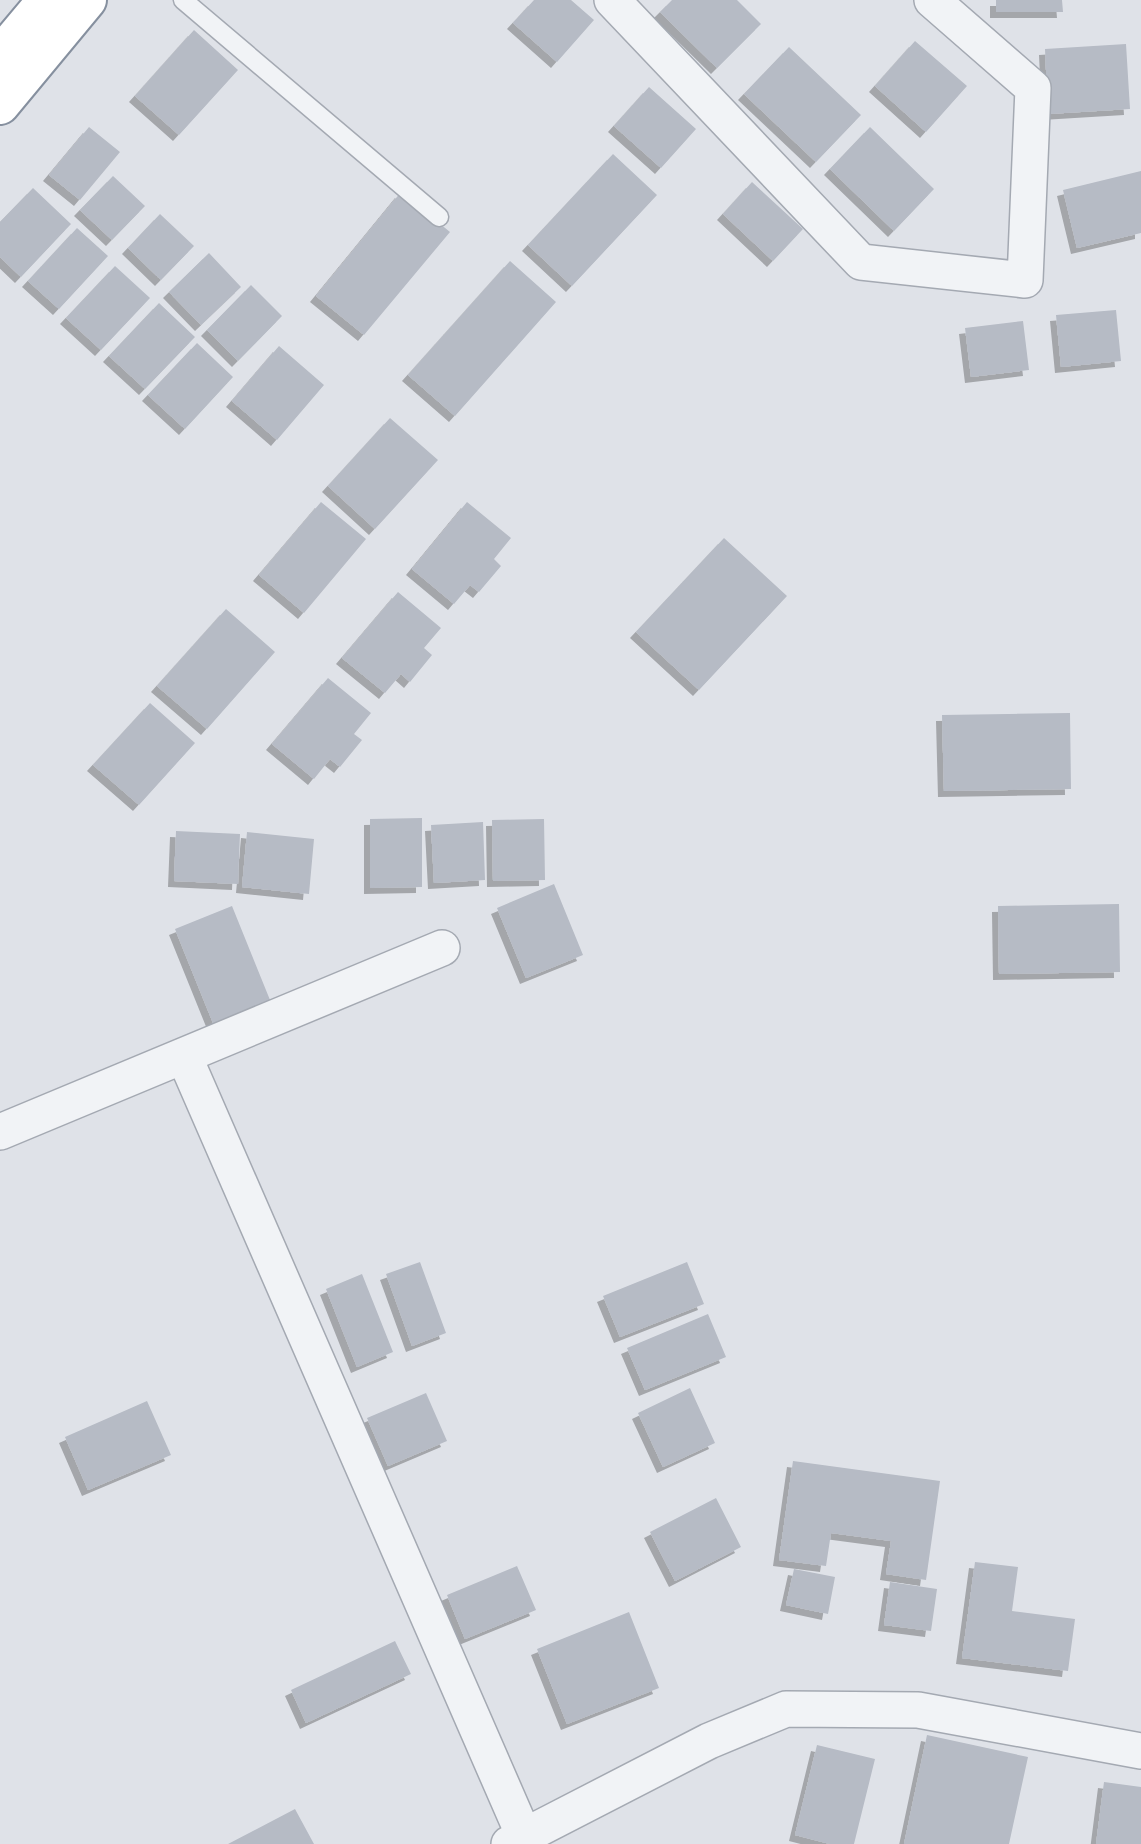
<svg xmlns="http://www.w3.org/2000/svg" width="1141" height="1844" font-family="'DejaVu Sans',sans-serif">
	<defs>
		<filter id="shadow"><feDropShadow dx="-6" dy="6" stdDeviation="0" flood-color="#0004"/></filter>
	</defs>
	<rect width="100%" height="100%" fill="#dfe2e8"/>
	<path fill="#b6bbc5" filter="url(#shadow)" d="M534 0H571L594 20 557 62 513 23Z
		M672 0H737L761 24 717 68 660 12Z
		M996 0H1062L1063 12H996Z
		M194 30 238 70 179 135 135 96Z
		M915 41 967 86 926 132 875 86Z
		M1126 44 1130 109 1048 114 1045 49Z
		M789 47 861 115 816 162 744 94Z
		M649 87 696 129 661 168 614 126Z
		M89 127 120 152 80 200 49 175Z
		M870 127 934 189 894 231 830 169Z
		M613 154 657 195 572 286 528 245Z
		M1141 171V233L1077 248 1063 190Z
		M113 176 145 206 112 240 80 210Z
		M752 182 803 229 773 261 723 214Z
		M33 188 71 224 21 277 0 257V222Z
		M401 192 450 232 364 335 316 296Z
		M160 214 194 246 161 280 128 248Z
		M77 228 108 256 59 309 28 281Z
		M209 253 241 287 201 325 169 292Z
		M510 261 556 302 455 416 408 375Z
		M115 266 150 298 101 350 66 318Z
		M251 285 282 316 238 361 207 330Z
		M159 303 195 337 145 389 109 356Z
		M1116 310 1121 361 1061 367 1056 315Z
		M1023 321 1029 370 971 377 965 328Z
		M197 343 233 377 185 429 148 395Z
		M279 346 324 385 277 440 232 401Z
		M390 418 438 460 375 529 328 486Z
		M321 502 366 539 304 613 259 575Z
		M467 502 511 538 494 559 501 566 479 592 470 585 454 604 412 569Z
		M724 538 787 596 699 690 636 632Z
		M398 592 441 628 424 648 432 655 410 682 401 674 385 693 342 658Z
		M226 609 275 652 207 729 157 686Z
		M328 678 371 713 354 734 362 740 340 767 330 759 314 779 272 744Z
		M150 703 195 743 139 805 93 765Z
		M1070 713 1071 789 944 791 942 715Z
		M422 818V887L370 888V819Z
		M544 819 545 880 493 881 492 820Z
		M483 822 485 880 434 883 431 825Z
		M176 831 240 834 238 884 174 881Z
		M247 832 314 839 309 894 242 887Z
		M554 884 583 955 526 978 497 908Z
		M1119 904 1120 972 999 974 998 906Z
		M232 906 270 1000 213 1023 175 929Z
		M420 1262 446 1333 412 1346 386 1274Z
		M687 1262 704 1304 620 1337 603 1296Z
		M362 1274 393 1352 357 1367 326 1289Z
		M708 1314 726 1357 645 1390 627 1348Z
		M690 1388 715 1443 663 1467 638 1413Z
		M426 1393 447 1441 388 1466 367 1418Z
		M147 1401 171 1455 88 1490 65 1437Z
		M793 1461 940 1481 926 1580 886 1574 891 1541 831 1533 826 1566 779 1560Z
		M716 1498 741 1547 675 1581 650 1532Z
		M975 1562 1018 1567 1012 1611 1075 1619 1068 1671 962 1658Z
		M517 1566 536 1610 465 1639 447 1595Z
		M794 1569 835 1577 828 1614 786 1605Z
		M890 1582 937 1589 931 1631 884 1625Z
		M629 1612 659 1688 567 1724 537 1649Z
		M395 1641 411 1674 306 1723 291 1690Z
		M927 1735 1028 1757 1009 1844H904Z
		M817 1745 875 1759 854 1844H830L795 1835Z
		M1104 1782 1141 1787V1844H1096Z
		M295 1809 314 1844H228Z"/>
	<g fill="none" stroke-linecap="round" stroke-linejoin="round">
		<defs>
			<path id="service" d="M183 0 439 217"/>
			<path id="minor" d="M612 0 861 262 1025 280 1033 88 932 0
				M184 1056 524 1836
				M0 1132 442 948
				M509 1844 709 1741 786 1709 918 1710 1141 1751"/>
			<path id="trunk" d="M0 56 47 0
				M0 105 87 0"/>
		</defs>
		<use href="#service" stroke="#a4a9b2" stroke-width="21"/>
		<use href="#minor" stroke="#a4a9b2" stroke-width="38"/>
		<use href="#trunk" stroke="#86909f" stroke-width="42"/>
		<use href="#service" stroke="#f1f3f6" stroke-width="18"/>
		<use href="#minor" stroke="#f1f3f6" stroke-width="35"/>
		<use href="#trunk" stroke="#fff" stroke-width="38"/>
	</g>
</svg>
